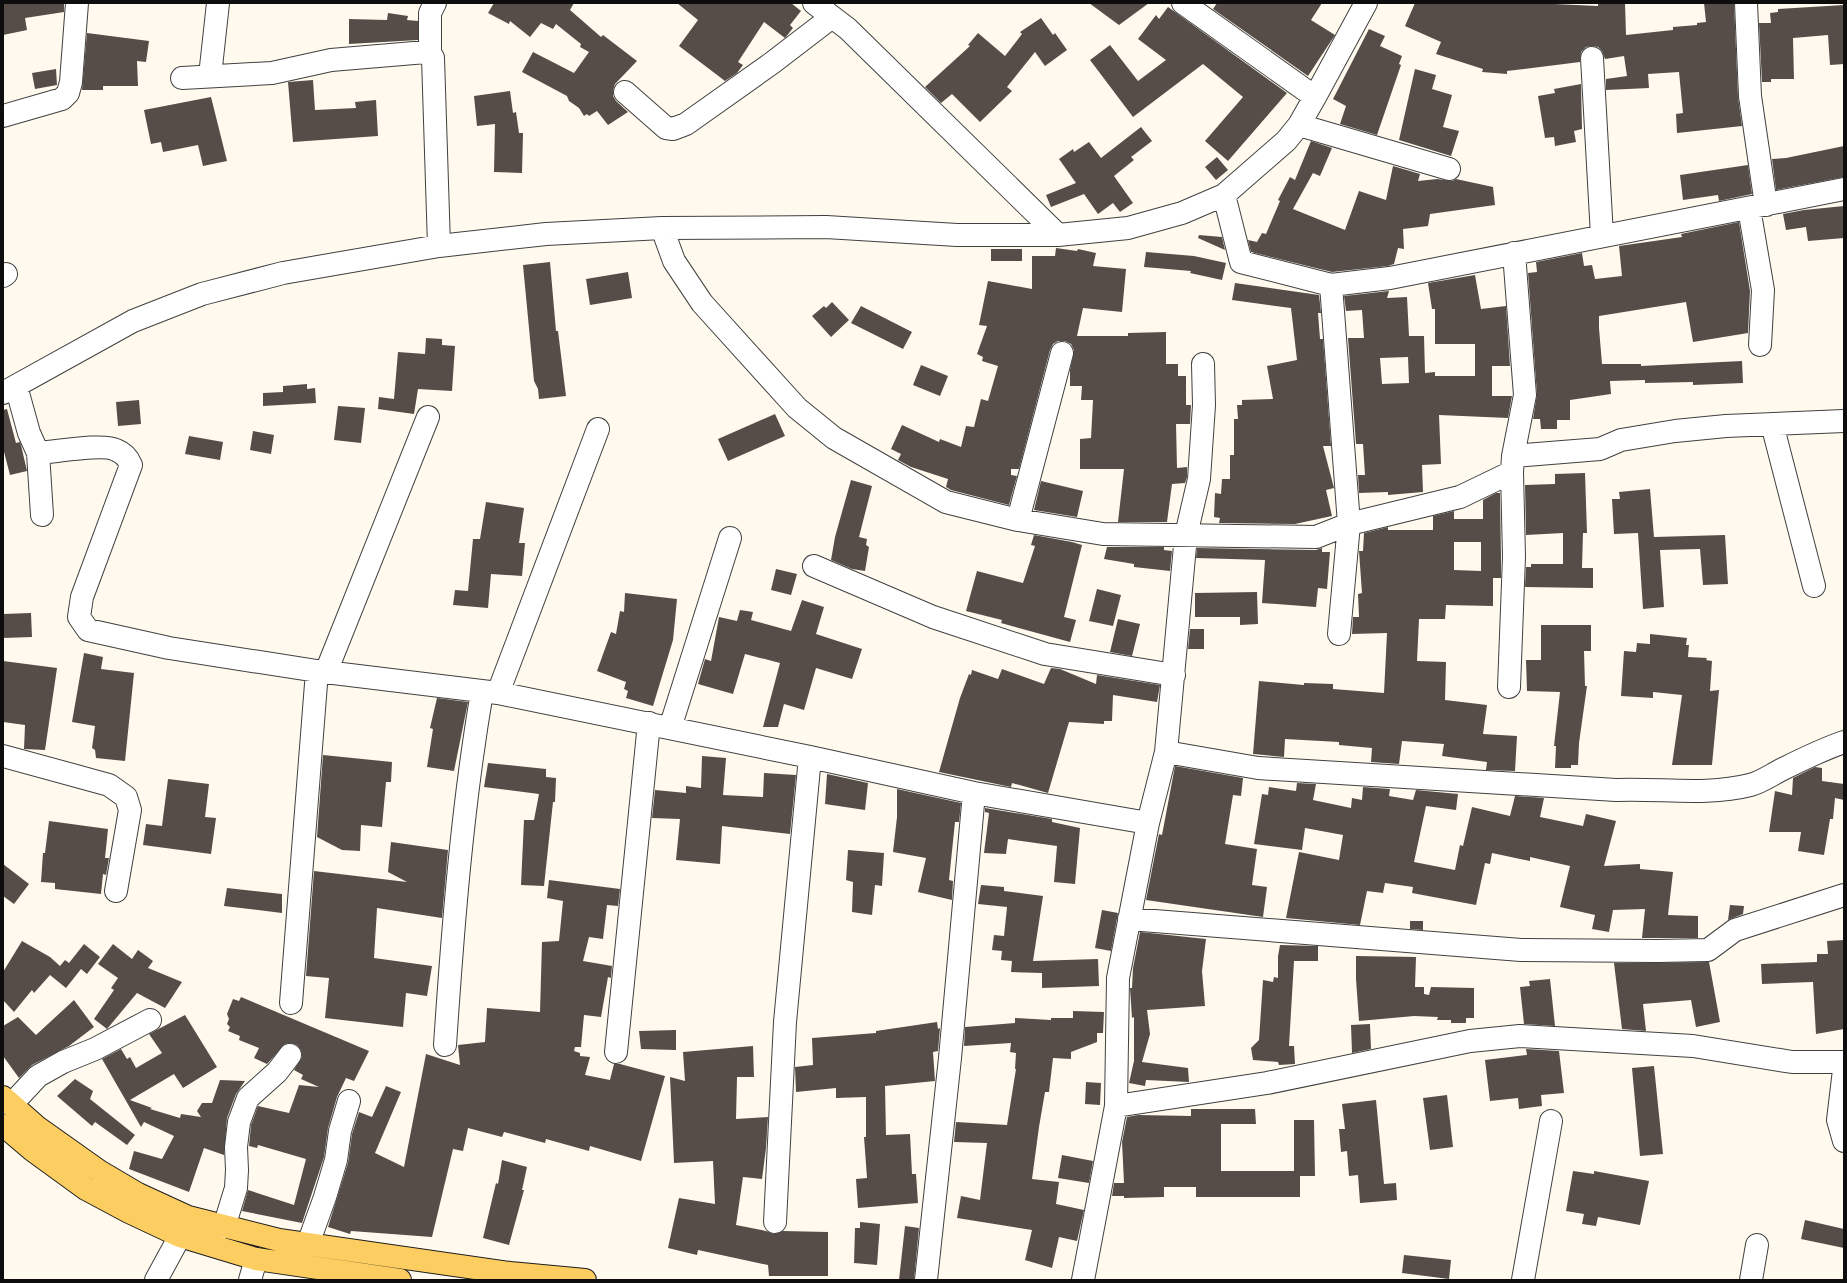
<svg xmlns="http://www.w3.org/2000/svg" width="1847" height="1283" font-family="'PT Serif',serif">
	<rect width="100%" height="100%" fill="#fffaed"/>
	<path fill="#564d49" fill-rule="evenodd" d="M3 3H64V12L25 18 27 30 3 35Z
		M494 3H574L570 10 601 37 603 35 637 61 615 84 613 90V96L616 101 628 112 608 125 597 111 589 116 587 114 584 116 579 108 569 101 567 96 522 72 533 52 574 73 589 52 580 47 581 44 556 24 553 29 541 23 530 37 510 21 509 24 488 13Z
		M677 3H791L801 11 790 25 793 28 785 38 764 22 738 62 743 65 737 73 725 81 679 46 698 20Z
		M1089 3H1149L1119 25Z
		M1217 3H1322L1311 20 1335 35 1308 76 1213 9Z
		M1415 3H1533L1598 6V3H1625L1626 35 1673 30V27L1697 25V23L1706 22 1704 3H1734L1738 97 1742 126 1677 133 1676 114 1683 113 1679 72 1648 74 1649 88 1606 90V79L1627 76 1624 56 1605 59 1602 51 1598 47 1592 46 1586 47 1581 52 1580 62 1507 71V74L1482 72 1483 69 1436 54 1441 42 1405 26Z
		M1844 5V64L1830 65 1828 35 1793 38 1794 79H1771V82H1762L1759 23H1771L1770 13 1778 12V9Z
		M1168 7 1287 93 1228 161 1205 141 1243 97 1203 64 1133 117 1090 60 1110 45 1138 81 1166 60 1138 39 1156 15 1159 19Z
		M388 13 408 16 407 20 418 21V40L349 44V19L387 20Z
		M1041 18 1053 35 1055 33 1067 50 1045 66 1035 52 1007 87 1012 91 980 122 952 94 941 103 925 87 970 46 968 45 978 33 1005 56 1022 34 1020 32Z
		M1369 29 1385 36 1380 46 1402 56 1399 64 1401 65 1377 135 1340 124 1346 106 1333 99Z
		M87 33 149 41 146 62 137 61 138 86H103V90H82Z
		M56 69 57 85 35 89 32 73Z
		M1415 69 1436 75 1432 89 1452 95 1443 127 1459 131 1451 156 1399 140Z
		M313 80 315 110 356 108 355 102 376 100 378 136 293 142 288 82Z
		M1581 84 1582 129 1574 131 1576 142 1555 146 1554 137 1545 138 1538 96 1555 93 1554 89Z
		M510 91 513 113 516 112 519 133H523L522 173 494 172 495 124 477 126 474 96Z
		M211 97 227 161 203 166 198 145 163 152 161 142 151 144 144 110Z
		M1141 127 1152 141 1131 157 1134 160 1114 176 1133 203 1120 212 1113 203 1098 214 1084 194 1051 207 1046 195 1076 183 1059 159 1073 149 1074 152 1089 142 1101 158Z
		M1311 141 1332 148 1320 176 1313 173 1293 209 1345 230 1359 191 1386 200 1393 166 1420 174 1418 181 1437 179 1452 181 1456 179 1493 187 1495 205 1430 214 1428 226 1403 229 1404 249 1398 248 1394 264 1388 266 1332 272 1251 252 1248 240 1257 242 1262 233 1266 234 1280 201 1278 200 1290 177 1295 180Z
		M1844 146V177L1776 190 1772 159 1786 158Z
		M1217 157 1228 170 1216 180 1205 167Z
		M1748 165 1752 194 1719 201 1718 195 1683 200 1680 175Z
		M1844 206V238L1808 241 1806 227 1786 230 1783 214 1804 210Z
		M1739 222 1750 291 1748 333 1693 342 1686 302 1599 316V328L1602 364H1641V366L1742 361 1743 383 1693 385V382L1645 383V380L1610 381 1611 394 1570 400V420H1557V429H1541L1540 419H1533L1537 394 1528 273 1537 272 1536 262 1582 253 1584 266 1592 265 1595 279 1622 276 1619 246 1682 237 1681 234Z
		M1199 235 1222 237 1225 250 1198 238Z
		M1056 248 1077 251 1078 249 1096 253 1093 266 1126 269 1122 312 1083 308 1077 336H1128V333L1166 332V364H1178V376H1186V405H1191L1190 424H1176L1177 468 1187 467V477L1185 483 1172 484 1167 522H1118L1124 469H1080V439L1091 438 1093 400H1081L1082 386H1070V370L1074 350 1071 344 1065 341H1058L1053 344 1050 350 1019 469H1011V475L1017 476 1009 505 951 490 946 487 948 479 911 467 898 460 901 454 891 449 902 425 939 442 940 439 961 447 966 426 974 427 981 399 988 401 998 366 982 361 983 357 977 354 987 326 979 325 988 281 1032 289V256H1055Z
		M991 249H1022V261H991Z
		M1146 252 1194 256 1226 263 1222 280 1190 273 1191 271 1144 267Z
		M550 262 556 331H558L566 396 539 399 538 389 534 381 523 265Z
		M628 272 632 298 590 305 586 279Z
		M1475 275 1481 309 1506 306 1510 366H1492V396H1512L1508 418 1439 415 1441 464 1422 465 1423 492 1388 495V492L1359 493 1358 475H1365L1363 444H1356L1348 338H1364L1362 310 1346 311 1344 296 1389 291 1387 298 1407 297 1409 336H1424L1425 373 1435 372V376H1475V344H1435V309H1432L1428 283ZM1408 357 1409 383 1382 384 1380 358Z
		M1235 283 1319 295 1321 313H1318L1320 339H1323L1331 446H1323L1334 488 1326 490 1332 516 1295 524 1219 523 1220 518 1214 517 1215 493 1221 494 1222 479H1230V455H1234V419H1238L1237 405H1242V400L1273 399 1267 366 1297 360 1291 308 1232 300Z
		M832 302 849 320 831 337 812 316 824 306 826 308Z
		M861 306 912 332 903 349 851 323Z
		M426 338 442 339V345L455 346 452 391 418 389 414 414 378 409 379 397 394 399 398 352 425 354Z
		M921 365 948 376 940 396 913 385Z
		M307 384V389L315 388 316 403 263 406V393L283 392V386Z
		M139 400 141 424 118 426 116 402Z
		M338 406 365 408 361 443 334 440Z
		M7 409 16 443 20 442 21 445 27 471 10 475 3 448V410Z
		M775 414 785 436 728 461 718 439Z
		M253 431 274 435 271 454 250 450Z
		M189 436 223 442 220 460 185 454Z
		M1585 473 1587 533H1583L1582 568H1593V588L1525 587 1526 567H1531V564H1563V533L1526 535 1525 485 1555 484V474Z
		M851 480 872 486 859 537 867 539 866 545 869 547 865 571 852 569 831 560 835 537Z
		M1041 481 1083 491 1077 517 1034 510Z
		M1650 489 1654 537 1725 535 1728 584 1703 585 1700 549 1660 550 1664 607 1643 609 1638 533 1614 534 1612 499H1620L1619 492Z
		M1496 493H1500L1501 557V578H1493V606L1446 605 1445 619H1419L1417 661 1446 662 1445 700 1487 705 1483 734 1517 736 1515 771 1486 770 1487 762 1442 756 1444 744 1402 741 1399 764 1371 762 1372 748 1339 745V742L1285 739 1284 757 1253 754 1259 681 1304 685V683L1333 684V689L1384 693 1387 633 1352 634 1353 617H1359L1358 594 1362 593 1359 551H1363L1364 533 1388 527V530H1433V516L1454 511V519H1483V500ZM1454 542H1481V571L1454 570Z
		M486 502 524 508 519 543H525L522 576 491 574 488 608 453 605 455 590 468 591 473 539H480Z
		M1034 535 1072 542 1082 545 1064 617 1076 620 1070 642 1001 623 1002 620 966 611 977 571 1023 583 1035 546 1031 545Z
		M1107 547H1164V550L1172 551 1170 571 1134 567V564L1104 559Z
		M1197 548 1316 550 1322 548V552H1330L1327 589 1318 588 1316 607 1262 603 1265 560 1196 558Z
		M776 569 797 574 791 595 771 590Z
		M1097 589 1121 595 1113 626 1089 621Z
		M1257 592 1258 624 1240 625V617H1195V593Z
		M625 593 677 599 673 640 653 706 626 698 628 691 624 689 626 682 597 671 611 632 616 634 620 611 624 612Z
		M802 600 824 607 816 634 862 649 852 679 816 668 804 710 784 704 778 727H763L780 663 745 654 733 694 698 684 705 659 711 661 719 617 737 621 740 610 753 612 751 620 791 631Z
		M31 613 32 637 3 638V614Z
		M1118 619 1140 624 1132 656 1110 652Z
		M1541 625H1591V651H1584L1585 686H1587L1579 743 1578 765H1571V768H1555L1556 746H1554L1560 692 1527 691 1526 660H1541Z
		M1190 629H1204V649H1188Z
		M1650 634 1687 638 1686 645H1689L1688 657 1707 658 1706 660 1712 661 1710 691 1719 690 1712 765H1672L1682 695 1653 692V698L1621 696 1624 651 1636 652 1637 643 1650 644Z
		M84 653 103 657 101 669 134 673 125 761 96 758 95 750 92 748 95 726 72 722Z
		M3 661 57 668 45 750 24 749 25 725 3 722Z
		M1051 668 1060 669 1096 684 1097 675 1160 685 1157 702 1113 695 1112 721H1104V724L1069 722 1048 793 1012 783 1011 787 939 772 960 698 969 674 971 675 972 670 998 679 1002 669 1044 684Z
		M437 698 468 702 454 771 427 767 433 729 430 728Z
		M323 755 392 762 391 782H386L382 827 361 825 360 851 342 850 317 837Z
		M702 756 726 758 723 795 763 797 764 773 796 775 790 834 722 826 720 864 676 860 680 819 652 818 655 790 686 793V786L701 788Z
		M488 763 546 769V777L556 778 555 802H553L544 886 521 885 524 820H534L539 794 484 787Z
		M1175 766 1243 778 1241 796 1233 795 1225 844 1257 849 1252 885 1267 887 1263 917 1146 900 1159 834 1162 835Z
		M1815 767 1822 768V781L1844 784V800L1835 798 1833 819H1830L1824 855 1798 851 1801 832H1769L1775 791 1792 795 1793 778Z
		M827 774 868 783 865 810 825 804Z
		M168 779 209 784 205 817 216 818 211 854 143 845 146 824 162 826Z
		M1297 783 1316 784 1313 800 1351 808 1352 798 1362 800 1363 787 1390 789 1389 796 1413 800 1416 790 1458 794 1456 810 1426 806 1414 862 1455 870 1460 845 1463 846 1472 807 1510 816 1515 796 1544 798 1540 817 1583 826 1586 814 1616 821 1604 866 1640 864V869L1673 872 1668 915 1698 916V938H1642L1645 909 1613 910 1609 932 1592 929 1595 915 1560 907 1570 866 1530 857V861L1492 853 1490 864 1485 863 1476 905 1412 893 1413 887 1385 883 1383 893 1367 891 1360 925 1286 918 1299 852 1339 860 1343 835 1305 828 1302 850 1254 844 1262 794 1268 795 1269 787 1296 791Z
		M897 789 961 803 959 822H955L949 880 953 881 952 900 918 892 926 858 893 852 897 817Z
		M985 808 1052 819V822L1080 828 1075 884 1054 882 1057 846 1008 839 1006 854 984 853 989 813 985 812Z
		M49 821 108 829 105 858H109L106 875 103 874 101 894 55 889V883L41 882 43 853H45Z
		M391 842 448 850 442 918 377 908 374 958 432 966 427 996 406 993 403 1027 325 1018 329 978 306 976 314 871 407 882 388 872Z
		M848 850 884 853 882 886 875 885 872 915 852 912 853 882 846 880Z
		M3 864 29 884 14 904 3 896Z
		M549 880 620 889 618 906 607 905 603 939 589 937 583 961 612 966 611 978 608 977 601 1017 584 1015 581 1047H575L574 1051 580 1053V1056L590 1057 585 1075 610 1080 614 1064H620L665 1076 641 1161 590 1146 589 1151 546 1139 545 1143 504 1132 502 1137 468 1128 463 1151 453 1149 432 1237 351 1231 350 1234 328 1227 348 1163 352 1134 359 1112 372 1117 386 1086 401 1092 375 1153 404 1167 426 1054 460 1065 458 1045 485 1042 487 1008 540 1012 542 942 559 941 563 901 547 898Z
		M981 885 1004 887V891L1043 896 1033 961 1098 959 1099 986 1042 988V973L1011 972 1012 961 1001 960 1002 951 992 950 994 935 1004 936 1007 907 978 904Z
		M227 888 282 894V913L224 906Z
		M1730 905 1744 906 1743 914 1728 920Z
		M1102 910 1118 913 1111 951 1095 948Z
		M1410 921H1423V930L1410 929Z
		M1140 932 1206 939 1202 971 1205 1006 1147 1010 1150 1034 1142 1062 1188 1068 1189 1082 1146 1080 1145 1086 1129 1083 1134 1061V1017L1132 1018 1130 988H1132L1133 968Z
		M1844 940V1029L1816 1034 1813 982 1762 984 1761 964 1817 962V954H1828L1827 941Z
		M22 941 50 957 60 966 65 960 69 963 84 944 100 957 87 974 81 969 66 988 50 975 34 993 32 990 14 1012 3 1000V972Z
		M113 944 132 959 138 950 153 961 148 968 182 982 165 1008 137 993 107 1029 94 1019 114 990 111 988 118 978 98 964Z
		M1280 945 1318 946V961H1294L1289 1046H1294L1295 1064 1279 1065 1278 1062 1253 1060 1251 1048 1259 1040 1263 980 1273 982 1274 977 1278 978V956Z
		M1356 956 1416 957 1415 987H1424V994L1429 995 1431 987 1474 988V1018H1466V1023H1451V1020H1437L1438 1017 1414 1016 1359 1021 1356 979Z
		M1709 962 1720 1022 1696 1027 1691 1000 1643 1004 1646 1031 1622 1029 1614 963Z
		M1550 979 1555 1026 1524 1024 1520 987 1530 986 1529 981Z
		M241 997 369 1051 354 1081 346 1078 337 1097 328 1128 324 1157 302 1223 242 1211 248 1190 294 1205 306 1159 258 1145 257 1148 249 1146 251 1125 258 1106 289 1113 299 1085 319 1087 301 1079 303 1075 294 1070 302 1057 301 1050 297 1045 291 1043 285 1044 267 1064 254 1058 259 1048 239 1040 240 1036 228 1031 230 1027 227 1024 229 1019 227 1014 233 999 239 1001Z
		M74 1000 94 1027 69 1046 32 1065 19 1078 3 1056V1026L18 1017 36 1035Z
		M1073 1011 1104 1012 1103 1033H1097V1042L1071 1052V1059L1053 1058 1049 1092H1045L1039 1127 1032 1179 1059 1182 1056 1204 1084 1210 1077 1241 1059 1237 1052 1268 1025 1260 1032 1230 957 1218 961 1196 980 1200 987 1143 954 1142 956 1122 1007 1125 1016 1069H1015L1016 1053 1010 1052 1011 1043 964 1046 965 1027 1015 1023V1018L1051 1020V1018H1073Z
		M185 1015 217 1067 183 1088 174 1074 130 1100 152 1108 150 1109 180 1118 181 1114 201 1117 197 1111 202 1103H212L220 1080 245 1081 236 1094 227 1118 224 1155 204 1148 189 1192 129 1169 134 1151 162 1159 174 1136 144 1122 141 1127 102 1059 121 1049 127 1059 130 1057 136 1068 162 1053 149 1034Z
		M937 1022 938 1029 940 1028 938 1051 933 1052 935 1081 885 1086 886 1135 910 1134 912 1174H916L918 1203 858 1208 856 1179 867 1178 864 1137H866V1097L836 1098V1088L796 1092 795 1067 813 1065 812 1038 876 1033V1031Z
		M1370 1024 1371 1049 1352 1053 1351 1025Z
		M676 1030V1050L641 1049 639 1031Z
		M753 1046 754 1077H737L736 1119 768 1117 766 1148 762 1179 743 1177 736 1225 766 1231 774 1234 783 1231 828 1232V1276H769L768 1265 698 1250 697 1255 668 1248 679 1198 715 1204 713 1161 674 1163 670 1077 685 1081 683 1052Z
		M1526 1049 1559 1051 1564 1093 1541 1095 1542 1106 1519 1109 1518 1098 1490 1101 1485 1060 1527 1055Z
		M1654 1066 1663 1154 1640 1156 1632 1068Z
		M75 1079 93 1091 90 1099 135 1135 127 1145 95 1122 92 1126 57 1096Z
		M1086 1082 1101 1083 1100 1105 1085 1104Z
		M1447 1095 1453 1147 1430 1150 1423 1098Z
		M1376 1100 1384 1184 1396 1183 1397 1200 1360 1203 1358 1175 1349 1176 1347 1151 1341 1152 1339 1129H1345L1342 1104Z
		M1191 1109H1255L1256 1124H1221V1171H1294V1120H1314L1315 1176H1300V1197H1196V1187H1164V1197L1124 1198V1196H1112L1114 1183H1124L1122 1142 1127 1117 1138 1115 1191 1116Z
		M1062 1155 1093 1161 1089 1183 1058 1178Z
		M502 1160 527 1167 522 1190H524L509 1245 483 1238 496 1183 498 1184Z
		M1573 1171 1594 1174V1171L1649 1181 1640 1225 1598 1217 1596 1226 1582 1224 1584 1214 1566 1211Z
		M1805 1220 1844 1229V1248L1801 1239Z
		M860 1222 880 1224 877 1265 854 1263 855 1228H860Z
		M905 1226 919 1228 914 1280H899Z
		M1404 1255 1451 1260 1449 1279 1402 1273Z"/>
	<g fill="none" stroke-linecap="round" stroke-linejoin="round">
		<defs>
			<path id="minor" d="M435 3 430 13V53L433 58 439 246
				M814 3 848 29 1058 235
				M1183 3 1315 97
				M1746 3 1750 96 1766 205
				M1592 58 1602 236
				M210 76 218 3
				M182 78 272 73 331 60 426 52 430 53
				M625 92 666 128 673 129 686 124 772 63 832 17
				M3 116 62 99 68 93 71 82 77 3
				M1299 125 1449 169
				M1224 195 1241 262 1331 285 1390 278 1844 189
				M1749 208 1763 290 1760 345
				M662 228 674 261 702 303 797 408 834 438 946 502 1018 520 1103 534 1316 537 1349 524 1460 497 1512 472 1513 456 1525 395 1514 253
				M3 276 6 274
				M1331 285 1349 524 1339 634
				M16 386 29 433 38 453 42 515
				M3 393 133 321 202 294 283 273 439 246 546 234 662 228 826 227 957 235H1058L1128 228 1182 213 1224 195 1286 141 1299 125 1315 97 1366 3
				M1772 424 1814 586
				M38 453C55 452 103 443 116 450 124 453 128 458 131 465L82 597 79 617 88 630 169 648 317 671 498 693 810 757 974 793 1148 823
				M1513 456 1600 449 1621 440 1675 431 1726 426 1844 421
				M1018 520 1062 353
				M814 566 933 617 1045 654 1174 675
				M326 672 428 417
				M1509 687 1514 557 1512 472
				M498 693 598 429
				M670 728 730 538
				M1166 752 1258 768 1616 790C1660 788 1707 796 1750 785 1762 782 1774 773 1785 768 1805 758 1824 749 1844 742
				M3 756 109 785 126 797 130 810 116 891
				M1129 919 1521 950 1657 951 1708 950 1735 930 1844 895
				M291 1003 317 671
				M445 1045C453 926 462 809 482 692
				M616 1052 649 723
				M1844 1070 1838 1120 1844 1141
				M11 1105 38 1076 63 1062 95 1049 150 1020
				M1116 1106 1267 1083 1470 1041 1520 1036 1693 1046 1792 1062H1844
				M775 1222 785 1022 810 757
				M224 1227 236 1188 237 1170 236 1147 239 1122 248 1098 277 1072 290 1055
				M308 1244 325 1197 336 1160 340 1131 349 1101
				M156 1280 180 1236
				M250 1280 256 1259
				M926 1280 950 1058 974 793
				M1083 1280 1116 1106 1118 978 1148 823 1166 752 1186 535 1199 479 1204 405 1203 364
				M1523 1280 1551 1121
				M1751 1280 1757 1245"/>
			<path id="major" d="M3 1097 37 1127 99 1171 138 1194 188 1217 279 1240 510 1273 585 1280
				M3 1125 31 1149 86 1189 129 1212 180 1236 256 1259 400 1280"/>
		</defs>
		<use href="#minor" stroke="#404040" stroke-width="24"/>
		<use href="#major" stroke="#1e1e1e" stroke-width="24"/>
		<use href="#minor" stroke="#fff" stroke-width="22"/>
		<use href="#major" stroke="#fccd60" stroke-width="22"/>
	</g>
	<rect width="1847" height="1283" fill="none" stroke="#0d0d0d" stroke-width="8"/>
</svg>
